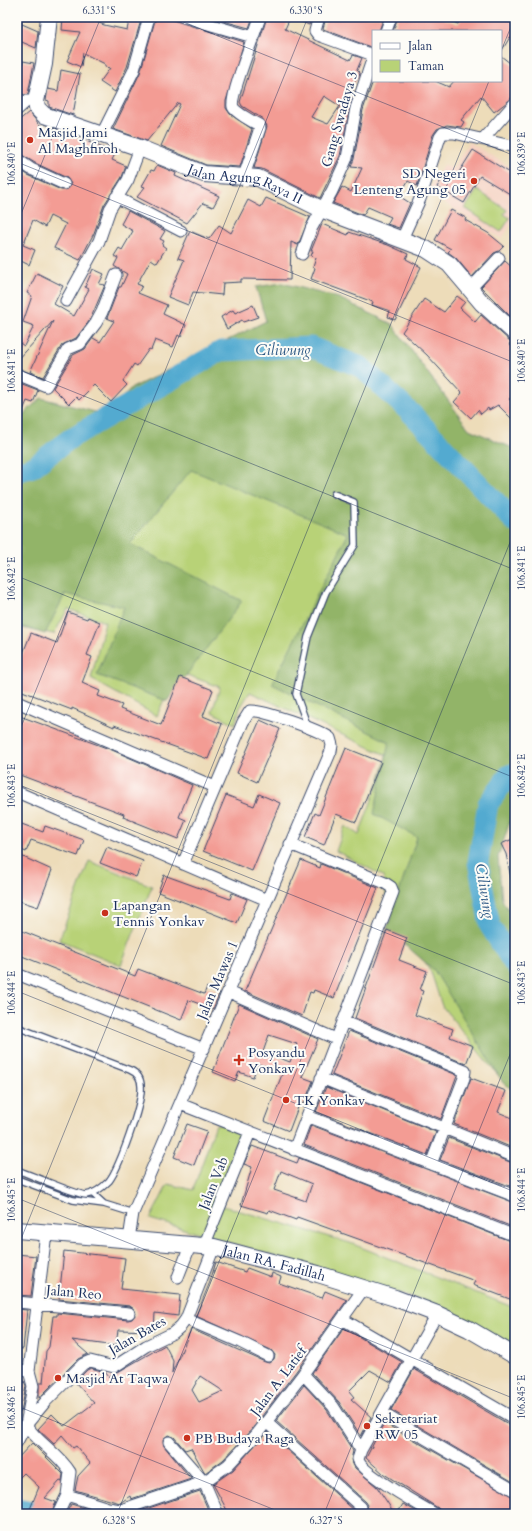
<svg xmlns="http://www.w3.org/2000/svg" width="532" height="1531" font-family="Cardo,serif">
	<rect width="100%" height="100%" fill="#fdfcf7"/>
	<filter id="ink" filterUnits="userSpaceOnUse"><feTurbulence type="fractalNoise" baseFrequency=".025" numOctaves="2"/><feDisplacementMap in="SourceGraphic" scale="8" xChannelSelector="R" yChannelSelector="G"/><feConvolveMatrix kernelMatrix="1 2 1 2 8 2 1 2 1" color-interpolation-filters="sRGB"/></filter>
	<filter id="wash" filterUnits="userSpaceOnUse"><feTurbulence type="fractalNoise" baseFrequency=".012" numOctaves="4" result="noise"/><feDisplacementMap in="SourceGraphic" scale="16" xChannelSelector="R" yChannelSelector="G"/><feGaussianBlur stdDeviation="0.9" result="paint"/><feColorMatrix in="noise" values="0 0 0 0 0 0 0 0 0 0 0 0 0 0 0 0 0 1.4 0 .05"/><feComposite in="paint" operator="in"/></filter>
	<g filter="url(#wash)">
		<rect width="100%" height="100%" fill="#eddcb9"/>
		<path fill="#f5d2c2" d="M469 142 515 170V218L502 239 427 192 444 164 453 169Z"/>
		<path fill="#b8d277" stroke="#6a806a" d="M477 190 507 210 504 214 510 218 501 232 465 208Z
			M295 367 474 778 515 1089 496 1073 442 1006 431 972 405 928 388 907 383 876 336 851 345 826 359 835 388 756 250 692 240 708 235 724 212 712 220 687 176 671 157 716 91 679 105 622 68 609 54 634 17 627Z
			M89 861 152 886 121 965 59 940Z
			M216 1124 241 1127 216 1204 350 1243 515 1308V1355L419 1299 150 1219 168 1184 193 1190Z"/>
		<path fill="#92b468" stroke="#567263" d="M282 283 339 298 392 324 469 429 515 449V807L498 857 502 900 515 919V1091L503 1083 434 970 387 929 417 837 374 814 389 742 272 684 348 534 191 470 130 544 242 601 167 701 97 675 124 607 65 594 45 634 19 626 17 631V420L41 398 107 415 130 389 266 321 256 287Z"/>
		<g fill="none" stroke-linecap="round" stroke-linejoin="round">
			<path stroke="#53aad0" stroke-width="21" d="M17 472 33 467 71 438 221 351 311 347 361 367 412 414 515 522
				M515 773 509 775 488 804 478 862 490 926 515 966
				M17 1508 46 1514"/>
		</g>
		<g id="blocks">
			<path fill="#f39c94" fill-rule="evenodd" d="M63 17H94L92 20 104 25 127 30 130 17H142L127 67 115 92 100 82 110 68 105 67V64L83 53 81 67 67 61 80 32 62 30Z
				M156 17H163L244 42 226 101V108L230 114 252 129 240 167 206 165 161 146 180 104 178 103 147 141 113 129 140 73Z
				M209 17H253L249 28Z
				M267 17H281L289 20 285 29 350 60 353 55 362 58 357 70 360 73 359 76 347 93 352 97 340 156 320 198 262 169 254 168 267 126 263 119 242 106 240 102ZM324 96 340 106 328 124 311 117Z
				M290 17H312L309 25Z
				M326 17H384L379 31H373V48L323 29Z
				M398 17H439L458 24 463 17H515V40L510 37 501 52V31H393Z
				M22 24 38 31 36 48 17 40V25L21 27Z
				M501 56 515 67V96L494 112 481 96 461 120 464 122 461 127 447 125 437 129 433 135 417 186 408 181 399 196 410 203 399 228 387 224 391 217 368 207 363 215 333 203 342 187 351 192 362 168 351 167 354 159 363 110 373 81H435L449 87 454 81H501Z
				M23 61 34 63 28 94 25 95 17 92Z
				M61 70 80 74 73 115 49 107V101L46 100 48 89 58 91Z
				M29 112 49 136 53 128 106 149 107 147 116 152 112 160 126 166 122 177 104 205 94 233 80 260 54 248 66 224 50 216 45 227 33 220 23 245 35 250 29 265 17 259V175L20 170 28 175 61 190 68 189 71 184 67 178 35 163 17 152V122Z
				M473 150 515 176V197L480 176 464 203 437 187 447 171 456 177Z
				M157 165 176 173 175 176 219 196 213 207 203 203 187 223 137 197 145 187 142 186 151 170 154 171Z
				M266 198 310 217 298 245 291 242 290 280 241 279V282L223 283 222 295 193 292 188 305 168 297 184 260 178 258 190 231 209 239 219 225 231 233 248 200 261 207Z
				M451 210 466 218 465 220 488 233 504 246 499 251 494 253 472 277 456 258 448 252 451 249 435 240Z
				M128 211 165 231 160 239 164 241 162 245 166 248 157 263 151 259 137 284 142 286 138 293 167 305 163 314 186 325 181 337 178 335 173 347 155 340 151 350 149 349 137 366 134 364 123 381 127 385 111 402 94 385 79 400 76 397 69 404 53 388 73 355 85 349 93 338 100 342 114 321 107 318 119 287H121L127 274 114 266 118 258 114 256 119 248 122 250 133 231 121 224Z
				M322 224 348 235 349 232 388 245 408 254 406 259 421 267 395 320 388 317 390 311 372 305 373 302 311 279 315 268 313 267 316 258 311 256 313 251H311Z
				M505 261 515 270V281L511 285 515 289V317L513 319 481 287Z
				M93 269 104 274 99 284 105 285 90 320 76 338 62 345 43 377 30 372 53 321 17 361V341L24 346 34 326 23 322 32 296 27 293 37 273 63 286 54 304 74 316 89 289 85 287Z
				M457 296 465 302 460 308 475 322 481 315 511 342 509 344 515 350V395L509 399 515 405V422L498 405 489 410 488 408 481 414 478 410 471 418 454 402 462 393 427 355 402 332 424 299 444 312Z
				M253 305 258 317 243 322 242 320 227 329 221 317 233 310 235 313Z
				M17 382 38 390 33 403 27 401 17 425Z
				M68 612 87 619 88 617 100 622 87 655 92 657 82 683 100 691 98 696 122 705 120 709 161 725 180 677 213 690 203 716 222 724 208 759 114 725V727L72 708V710L17 689V668L31 633 57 643Z
				M17 715 112 750 192 785 179 817 186 820 178 839 123 817 124 814 17 774Z
				M260 720 280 729 257 782 237 773Z
				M346 748 381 762 356 822 336 814 324 845 305 837 315 813 319 815Z
				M259 794 280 803 252 871 203 851 226 795 254 806Z
				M19 823 43 832 45 826 84 840 78 856 31 840 26 852 17 848V829Z
				M515 838V877L511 878 506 854 501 844Z
				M107 847 143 861 136 877 100 863Z
				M21 856 52 870 38 907 17 900V865Z
				M301 860 320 868 321 864 378 888 334 998 314 990 313 993 310 992 302 1016 245 991Z
				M164 875 230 899 232 893 247 899 237 923 158 892Z
				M17 929 135 976 138 969 204 994 207 987 220 992 213 1009 189 1000 181 1020 17 954Z
				M387 930 407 938 399 960 427 971 420 990 423 991 415 1015 453 1029 450 1037 473 1046 466 1064 355 1018Z
				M239 1004 318 1039 302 1077 313 1081 304 1104 300 1102 289 1131 264 1121 283 1072 258 1064 253 1077 239 1072 235 1081 213 1072ZM269 1035 297 1044 290 1062 263 1052Z
				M349 1031 457 1075 441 1119 332 1075Z
				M471 1078 506 1091 498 1112 515 1119V1149L454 1124Z
				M326 1087 436 1132 427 1155 316 1112Z
				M187 1124 207 1131 194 1165 174 1157Z
				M311 1125 515 1203V1228L304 1145Z
				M449 1138 515 1164V1188L440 1160Z
				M252 1146 297 1163 299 1158 515 1243V1301L473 1285 475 1281 297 1217 296 1220 269 1210 268 1213 241 1205 252 1167 244 1164ZM281 1171 312 1184 306 1201 274 1190Z
				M64 1251 125 1258 121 1289 180 1295 178 1316 155 1313 154 1331 118 1330 116 1346 72 1340 88 1354 78 1359 39 1398V1383H43L46 1351 49 1347 53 1316H57V1313L128 1320 132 1319 136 1314 135 1310 130 1306 59 1299Z
				M17 1254 36 1256 31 1296 17 1295Z
				M216 1262 245 1272 247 1268 271 1277 272 1273 281 1277 279 1283 322 1298 325 1291 347 1300 297 1370 252 1429 223 1460 205 1473 191 1448 185 1450 174 1437 168 1435 163 1439 164 1446 191 1479 131 1499 130 1496 120 1503 75 1490 78 1476 90 1463 76 1446 73 1448 62 1435 54 1444 38 1429 52 1414 64 1426 94 1403 75 1382 87 1370 91 1368 105 1372 109 1377 165 1345 173 1361 172 1373 191 1329 265 1362 269 1363 274 1359 275 1355 271 1350 196 1316 210 1282ZM200 1376 223 1391 199 1402 192 1390Z
				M17 1309 27 1310 23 1349 17 1348Z
				M344 1328 402 1362 391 1382 370 1370 349 1391 354 1397 351 1399 371 1417 361 1436 339 1402 312 1373Z
				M414 1369 515 1428V1483L391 1410Z
				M17 1381H24L26 1386 21 1412H17Z
				M304 1385 327 1410 353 1451 351 1460 355 1468 377 1487 395 1514H229L213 1484 233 1470 267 1432 356 1512 363 1514 366 1511 368 1505 366 1502 276 1421Z
				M384 1423 515 1498V1514H442L438 1508 384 1474 366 1458Z
				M32 1443 63 1474 62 1482 60 1481 45 1498 56 1502 51 1514H28L39 1487 24 1473 17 1480V1459Z
				M200 1491 210 1514H135L134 1513Z
				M71 1504 104 1514H66Z
				M403 1504 414 1510 421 1514H397Z"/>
		</g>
	</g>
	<g filter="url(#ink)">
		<use href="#blocks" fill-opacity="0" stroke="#3a496c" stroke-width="1"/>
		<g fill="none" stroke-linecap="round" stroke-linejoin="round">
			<defs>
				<path id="lane" d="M308 727 296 694 308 637 326 592 355 545 354 502 334 494
					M17 1027 130 1070C137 1073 141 1079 141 1086 143 1103 119 1168 109 1181 103 1187 94 1194 86 1195 77 1195 29 1174 17 1170
					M17 1179 73 1200 104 1204
					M92 1193 104 1204 133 1213"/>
				<path id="street" d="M184 17 253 37
					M319 17 315 31 318 35 373 55
					M386 31 391 17
					M17 110 27 101H36
					M101 136 134 70 149 17
					M483 139 515 103
					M17 159 31 169 64 184
					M244 176 260 128 259 125C253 122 235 112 233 107 229 98 256 31 260 17
					M116 197 181 231
					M402 239 420 199 440 137 443 133H454L515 147
					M302 254 311 229 332 191 347 158 356 108 373 57
					M470 289 499 258
					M66 301 99 241 110 209 128 180 140 148
					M17 374 46 386 68 349 80 344 96 323 102 312 116 275
					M17 702 215 787
					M17 792 267 900
					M290 844 385 883 391 887 393 892 294 1150
					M17 974 204 1049
					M229 992 336 1039
					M343 1021 465 1071 464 1078 431 1164
					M321 1078 515 1157
					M180 1104 515 1236
					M307 1116 515 1196
					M129 1239 133 1213 331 751 332 745 330 738C319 730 261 709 250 711L243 722 183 864
					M204 1246 250 1132
					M178 1277 190 1246
					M17 1302 129 1313
					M186 1319 240 1342 268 1356
					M344 1320 515 1419
					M17 1370 29 1371
					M303 1374 333 1406 361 1450
					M382 1413 515 1491
					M266 1422 361 1507
					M26 1425 46 1401 83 1364 90 1361 114 1367 146 1346 173 1333 181 1326 186 1319 214 1247
					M26 1425C38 1443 59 1454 70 1472L67 1495 58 1514
					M17 1442 26 1425 33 1386 29 1371 46 1233
					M169 1442 204 1482 218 1514
					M67 1495 108 1508 121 1510 204 1482 228 1465 257 1434 303 1374 364 1288
					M435 1514C421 1506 360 1472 358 1459L361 1450 437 1314"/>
				<g id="secondary">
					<path id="s1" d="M49 17 44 64 36 101 37 108 44 115 140 148 204 174 258 178 321 209 426 249 449 264 482 303 515 333"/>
					<path id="s2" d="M17 1230 214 1247 318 1274 395 1298 437 1314 469 1329 515 1356"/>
				</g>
			</defs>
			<use href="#lane" stroke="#3a496c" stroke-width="8"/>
			<use href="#street" stroke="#3a496c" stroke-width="13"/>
			<use href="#secondary" stroke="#3a496c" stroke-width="18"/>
			<use href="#lane" stroke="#fff" stroke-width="5.5"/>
			<use href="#street" stroke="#fff" stroke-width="11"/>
			<use href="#secondary" stroke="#fff" stroke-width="16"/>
		</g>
	</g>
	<path fill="none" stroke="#1b2f5e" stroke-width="1" stroke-opacity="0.45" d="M171 17 515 156M501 51 515 17M17 162 515 363M17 224 101 17M17 369 515 570M17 576 515 778M17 737 308 17M17 784 515 985M17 991 515 1192M17 1198 515 1399M17 1249 489 81M17 1406 285 1514M117 1514 515 530M324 1514 515 1042"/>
	<g fill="#c8321e" stroke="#fdfcf7" stroke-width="1.5">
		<circle cx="30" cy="140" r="4"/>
		<circle cx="474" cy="181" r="4"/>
		<circle cx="105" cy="913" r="4"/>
		<path d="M237 1054h4v4h4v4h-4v4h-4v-4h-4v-4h4z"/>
		<circle cx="286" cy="1100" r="4"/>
		<circle cx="58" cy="1378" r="4"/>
		<circle cx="367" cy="1426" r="4"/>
		<circle cx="187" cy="1438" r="4"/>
	</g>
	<g text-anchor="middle" stroke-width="4" stroke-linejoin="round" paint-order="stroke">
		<g font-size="14" fill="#1b2f5e" stroke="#fdfcf7">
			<text transform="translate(339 119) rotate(-74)" y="5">Gang Swadaya 3</text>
			<text dy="5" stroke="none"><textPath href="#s1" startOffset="316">Jalan Agung Raya II</textPath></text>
			<text transform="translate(217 980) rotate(-67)" y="5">Jalan Mawas 1</text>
			<text transform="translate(213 1183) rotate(-68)" y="5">Jalan Vab</text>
			<text dy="5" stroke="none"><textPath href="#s2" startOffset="260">Jalan RA. Fadillah</textPath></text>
			<text transform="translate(74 1292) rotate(5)" y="5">Jalan Reo</text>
			<text transform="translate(137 1335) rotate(-30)" y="5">Jalan Bates</text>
			<text transform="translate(278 1381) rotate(-53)" y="5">Jalan A. Latief</text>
		</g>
		<g font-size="14" fill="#1b2f5e" stroke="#fdfcf7" text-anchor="start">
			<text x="38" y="137">Masjid Jami<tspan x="38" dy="16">Al Maghfiroh</tspan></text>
			<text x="466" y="178" text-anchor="end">SD Negeri<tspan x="466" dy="16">Lenteng Agung 05</tspan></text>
			<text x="113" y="910">Lapangan<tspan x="113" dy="16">Tennis Yonkav</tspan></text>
			<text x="248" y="1057">Posyandu<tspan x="248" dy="16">Yonkav 7</tspan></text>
			<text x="294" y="1105">TK Yonkav</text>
			<text x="66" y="1383">Masjid At Taqwa</text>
			<text x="375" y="1423">Sekretariat<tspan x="375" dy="16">RW 05</tspan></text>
			<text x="195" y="1443">PB Budaya Raga</text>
		</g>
		<g font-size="15" font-style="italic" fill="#2f5a86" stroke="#fdfcf7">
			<text x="283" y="355">Ciliwung</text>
			<text transform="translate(485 891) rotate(81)" y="5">Ciliwung</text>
		</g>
	</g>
	<rect width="532" height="1531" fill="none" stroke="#fdfcf7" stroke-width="44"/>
	<rect x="372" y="30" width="130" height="52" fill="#fdfcf7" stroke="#a3aaba"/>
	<rect x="380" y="43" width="20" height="6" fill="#ffffff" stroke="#a3aaba"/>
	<text x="408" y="50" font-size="12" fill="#1b2f5e">Jalan</text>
	<rect x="380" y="60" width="20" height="12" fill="#b8d277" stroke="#a3aaba"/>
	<text x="408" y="70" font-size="12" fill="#1b2f5e">Taman</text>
	<rect x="22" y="22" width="488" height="1487" fill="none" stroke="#1b2f5e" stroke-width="1.5"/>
	<g font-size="10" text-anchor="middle" fill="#1b2f5e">
		<text x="99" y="14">6.331°S</text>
		<text x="306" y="14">6.330°S</text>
		<text transform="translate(521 154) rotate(-90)" y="4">106.839°E</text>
		<text transform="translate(11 164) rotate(-90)" y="4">106.840°E</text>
		<text transform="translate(521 361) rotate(-90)" y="4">106.840°E</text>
		<text transform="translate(11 371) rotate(-90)" y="4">106.841°E</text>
		<text transform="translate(521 568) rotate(-90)" y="4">106.841°E</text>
		<text transform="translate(11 579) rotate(-90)" y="4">106.842°E</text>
		<text transform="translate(521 776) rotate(-90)" y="4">106.842°E</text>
		<text transform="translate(11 786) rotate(-90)" y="4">106.843°E</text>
		<text transform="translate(521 983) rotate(-90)" y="4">106.843°E</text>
		<text transform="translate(11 993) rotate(-90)" y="4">106.844°E</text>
		<text transform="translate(521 1190) rotate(-90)" y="4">106.844°E</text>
		<text transform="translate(11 1200) rotate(-90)" y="4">106.845°E</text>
		<text transform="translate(521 1397) rotate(-90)" y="4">106.845°E</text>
		<text transform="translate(11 1408) rotate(-90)" y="4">106.846°E</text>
		<text x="119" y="1524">6.328°S</text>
		<text x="326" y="1524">6.327°S</text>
	</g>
</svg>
